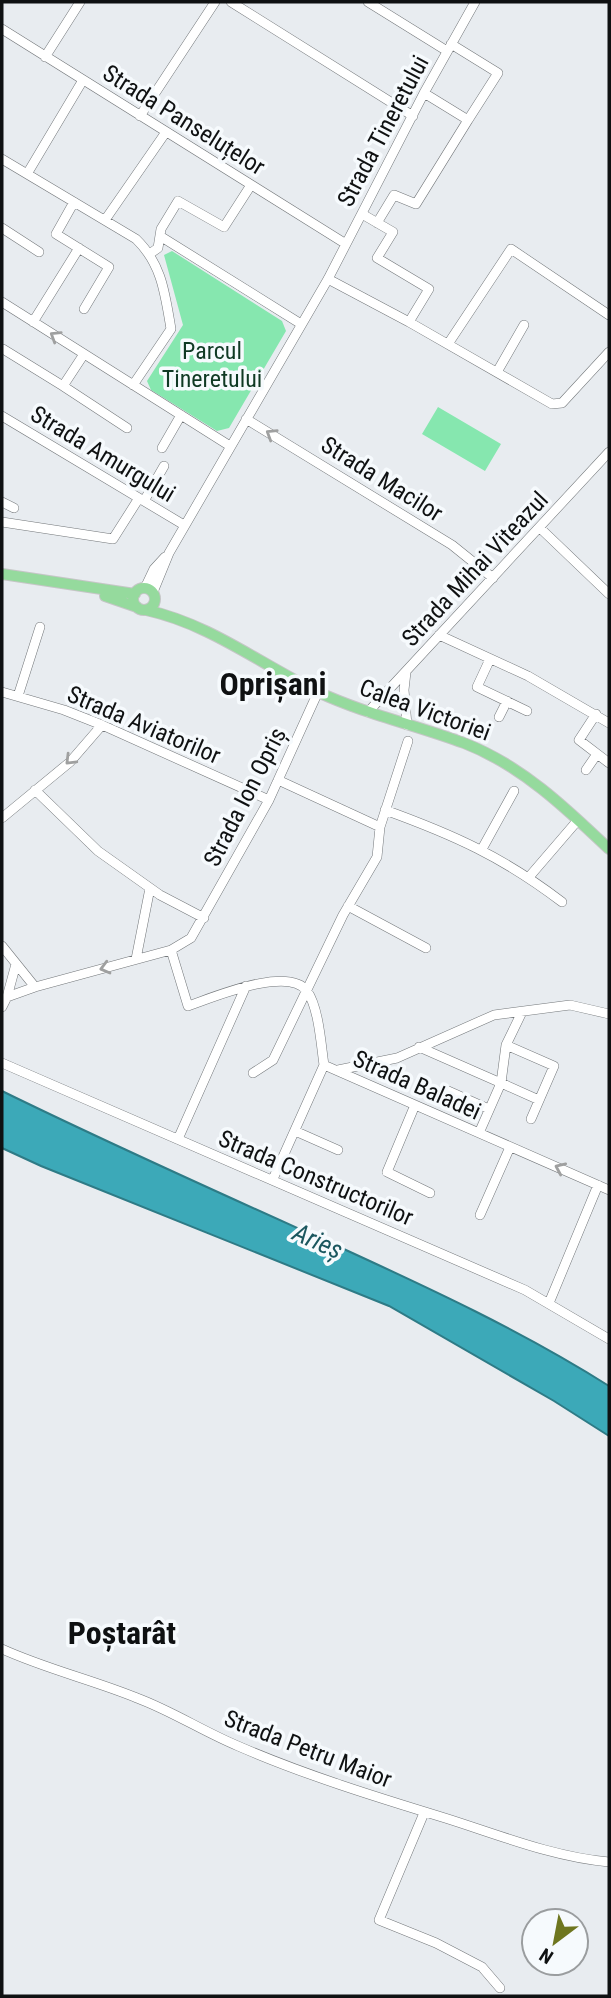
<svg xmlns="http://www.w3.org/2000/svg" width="611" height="1998" font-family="'Roboto Condensed',sans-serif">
	<rect width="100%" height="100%" fill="#e8ecf0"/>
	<path fill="#86e7af" d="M172 251 282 321 286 331 229 428 217 431 151 390 147 381 183 325 164 255Z
		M438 407 501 444 485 471 422 434Z"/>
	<path fill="#3ca9b8" stroke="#2e7b86" stroke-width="2" d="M2 1091C112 1145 224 1195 335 1245 429 1288 522 1331 609 1386V1436L554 1401 389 1306 41 1166 2 1148Z"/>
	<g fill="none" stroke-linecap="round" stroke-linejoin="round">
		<defs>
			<path id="minor" d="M231 2 413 116
				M368 2 447 51
				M2 29 346 244
				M451 44 498 73 468 120
				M45 57 80 2
				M140 116 215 2
				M2 159 136 239C162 264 165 294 171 329L133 385
				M27 174 83 80
				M74 202 56 234 109 267 84 309
				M362 214 393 232 377 258 429 289 409 322
				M105 220 166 132
				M377 223 394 195 416 204 468 120 424 93
				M2 228 39 252
				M160 236 301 324
				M151 253 158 248 161 229 178 201 224 227 251 185
				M328 279 409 322 552 404 562 403 609 352
				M2 302 230 446
				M33 322 79 248
				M448 344 511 249 609 315
				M3 349 63 386 84 354
				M497 372 524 325
				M63 386 127 428
				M2 416 184 525
				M246 419 452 545 493 578
				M162 448 181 415
				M144 501 164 466
				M2 502 14 508
				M2 522 113 539 139 498
				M540 528 609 594
				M145 588 154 569 165 557
				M153 592 169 553 328 279 424 93 475 2
				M439 635 528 676 609 723
				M490 659 477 687 527 711
				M406 672 404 690 407 725
				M2 692 64 710 102 725 269 800
				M18 696 40 627
				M368 712 609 452
				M596 714 579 740 609 763
				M499 717 507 701
				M586 770 597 754
				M278 780 380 827
				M35 790 98 851 160 895 204 918
				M385 810C454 835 503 857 562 902
				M2 818 70 762 102 725
				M482 849 514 791
				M529 877 578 820
				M348 906 426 948
				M2 946 35 987
				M171 950 188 1006C212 998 288 965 307 991 319 1008 321 1045 324 1065
				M136 959 150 888
				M7 997 35 987 171 950 191 938 269 800 318 692
				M2 1007 7 997 16 964
				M522 1012 506 1045 501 1083 539 1100
				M506 1045 554 1066 531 1119
				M419 1047 501 1083 479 1133
				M2 1063 525 1290 609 1339
				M324 1065 609 1190
				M338 1070 397 1058 494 1015 570 1005 609 1014
				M253 1073 273 1060 343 915 377 857 380 827 408 741
				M444 1089 489 1109
				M415 1105 387 1172 430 1193
				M295 1131 338 1150
				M178 1139 246 986
				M273 1179 324 1065
				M480 1215 510 1147
				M549 1303 598 1185
				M2 1649C46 1669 93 1680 137 1698 172 1711 204 1732 238 1746 305 1775 376 1797 445 1818 499 1835 553 1857 609 1862
				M424 1813 379 1920 436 1943 482 1967 500 1988"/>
			<path id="major" d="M2 574 135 594
				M133 599a11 11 0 1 1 22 0a11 11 0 1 1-22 0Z
				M105 596 137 607
				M146 610C210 624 260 664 318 692 365 714 416 725 464 743 521 765 566 808 609 849"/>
		</defs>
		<use href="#minor" stroke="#73777a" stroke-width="10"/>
		<use href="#major" stroke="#c5c6c6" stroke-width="12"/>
		<use href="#minor" stroke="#fff" stroke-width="9"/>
		<use href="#major" stroke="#95da9d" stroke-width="10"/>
	</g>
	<defs><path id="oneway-chevron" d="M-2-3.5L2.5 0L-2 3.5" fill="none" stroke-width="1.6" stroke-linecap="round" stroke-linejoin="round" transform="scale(1.75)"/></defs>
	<g stroke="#9fa0a0">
		<use href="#oneway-chevron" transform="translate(55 336) rotate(-148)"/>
		<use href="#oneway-chevron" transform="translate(271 434) rotate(-148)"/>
		<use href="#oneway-chevron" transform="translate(70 760) rotate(135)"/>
		<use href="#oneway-chevron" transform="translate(105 968) rotate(165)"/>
		<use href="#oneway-chevron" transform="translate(560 1168) rotate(-156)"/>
	</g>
	<g text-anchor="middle" stroke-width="7" stroke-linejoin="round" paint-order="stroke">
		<g font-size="24" fill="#0f1112" stroke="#f6fafd">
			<text transform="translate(184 120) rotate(32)" y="8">Strada Panseluțelor</text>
			<text transform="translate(383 131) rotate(-62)" y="8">Strada Tineretului</text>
			<text transform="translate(103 454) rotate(31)" y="8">Strada Amurgului</text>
			<text transform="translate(382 479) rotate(32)" y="8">Strada Macilor</text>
			<text transform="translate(475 569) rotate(-47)" y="8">Strada Mihai Viteazul</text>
			<text transform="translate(425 710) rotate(20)" y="8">Calea Victoriei</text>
			<text transform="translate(144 725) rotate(23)" y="8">Strada Aviatorilor</text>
			<text transform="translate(245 797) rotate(-63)" y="8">Strada Ion Opriș</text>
			<text transform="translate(417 1085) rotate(24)" y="8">Strada Baladei</text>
			<text transform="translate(316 1178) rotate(23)" y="8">Strada Constructorilor</text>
			<text transform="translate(308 1749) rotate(21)" y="8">Strada Petru Maior</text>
		</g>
		<g font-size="24" fill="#103a24" stroke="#f6fafd">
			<text x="212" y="359">Parcul<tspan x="212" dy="28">Tineretului</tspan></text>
		</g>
		<g font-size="26" font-style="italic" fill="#1b575f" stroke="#f6fafd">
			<text transform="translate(318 1241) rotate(24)" y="9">Arieș</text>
		</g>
		<g font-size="32" font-weight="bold" fill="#0f1112" stroke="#f6fafd">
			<text x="273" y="695">Oprișani</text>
			<text x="122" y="1644">Poștarât</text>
		</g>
	</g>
	<rect width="611" height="1998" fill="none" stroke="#0f1112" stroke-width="7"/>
	<g transform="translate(555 1942) rotate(212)"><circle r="33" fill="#f6fafd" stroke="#9a9d9f" stroke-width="2"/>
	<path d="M0-5L12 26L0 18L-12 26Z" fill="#6e761f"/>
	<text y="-10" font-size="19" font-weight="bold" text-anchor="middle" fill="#0f1112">N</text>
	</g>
</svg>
